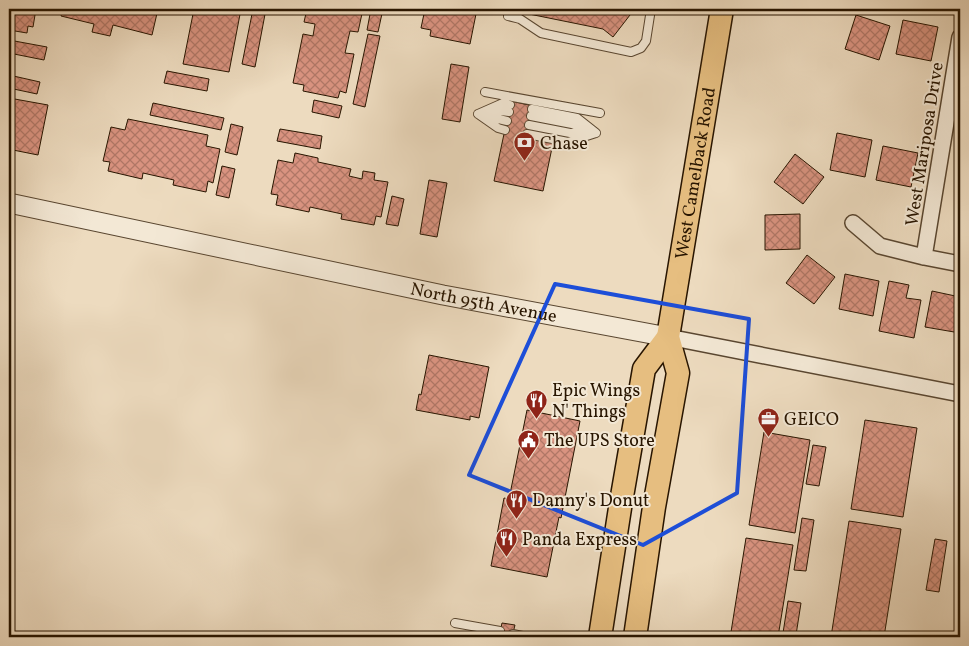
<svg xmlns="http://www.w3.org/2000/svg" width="969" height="646" font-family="Vollkorn,serif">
	<defs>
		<pattern id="building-cross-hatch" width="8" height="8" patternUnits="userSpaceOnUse" patternTransform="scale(1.25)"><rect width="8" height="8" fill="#d99380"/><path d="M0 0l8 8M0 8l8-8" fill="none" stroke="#b07766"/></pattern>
	</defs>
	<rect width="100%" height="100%" fill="#eddbbf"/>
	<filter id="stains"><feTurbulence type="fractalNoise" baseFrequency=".004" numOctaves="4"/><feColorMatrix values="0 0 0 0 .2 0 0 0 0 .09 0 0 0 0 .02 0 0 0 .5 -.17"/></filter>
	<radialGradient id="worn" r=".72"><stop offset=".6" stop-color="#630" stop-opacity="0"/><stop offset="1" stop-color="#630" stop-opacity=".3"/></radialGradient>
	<path fill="url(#building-cross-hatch)" stroke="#281500" d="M9 9H36L33 27 28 26 27 33 9 30Z
		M63 9H158L152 35 113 25 110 36 92 32 94 24 61 16Z
		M194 9H241L229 72 183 64Z
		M253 9H266L255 67 242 64Z
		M307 9H363L358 32 350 31 345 53 354 54 346 93 340 91 338 98 303 91 304 85 293 83 303 34 313 36 315 24 304 22Z
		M371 9H383L378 32 367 30Z
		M425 9H477L470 44 430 36 431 30 421 28Z
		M530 9H622L630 15 613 37 603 29 529 14Z
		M856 15 890 26 879 60 845 49Z
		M903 20 938 27 931 61 896 54Z
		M368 34 380 36 365 107 353 104Z
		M9 40 47 47 44 60 9 53Z
		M451 64 469 67 460 122 442 119Z
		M167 71 209 79 207 91 164 83Z
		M9 75 40 82 37 94 9 88Z
		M9 98 48 105 38 155 13 150 14 147 9 146Z
		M314 100 342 106 339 118 312 112Z
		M511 101 533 106 527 138 553 143 543 191 494 181Z
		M153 103 224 118 221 130 150 115Z
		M128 119 208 135 206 146 220 149 213 183 208 181 206 192 173 185 174 180 143 173 142 179 108 171 110 162 103 161 111 127 125 130Z
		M231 124 243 127 237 155 225 152Z
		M280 129 322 136 320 149 277 141Z
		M837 133 872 140 865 177 830 170Z
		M883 146 918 153 911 187 876 180Z
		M295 153 318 158V162L351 169 349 176 362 179 363 171 375 173 374 180 388 182 381 217 376 216 374 225 341 219 342 214 310 207 309 212 276 205 278 195 271 194 278 160 293 163Z
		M795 154 824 177 803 204 774 182Z
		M222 166 235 169 229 198 216 195Z
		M429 180 447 183 437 237 420 234Z
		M392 196 404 199 398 226 386 224Z
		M800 214V249L765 250V215Z
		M807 255 835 277 814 304 786 283Z
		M845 274 879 281 873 316 839 309Z
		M889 281 909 285 906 298 921 300 914 338 879 331Z
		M932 291 960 297V333L925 327Z
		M429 355 489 367 479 418 470 416V420L416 410 419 394 421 395Z
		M527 410 580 421 561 518 559 517 547 577 491 566 504 498 509 499Z
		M865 420 917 428 903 517 851 509Z
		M764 432 810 440 795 533 749 525Z
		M813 445 826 447 819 486 806 484Z
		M802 518 814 520 806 571 794 570Z
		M849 521 901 529 884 637H831Z
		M746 538 793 545 778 637H765L731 632Z
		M935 539 947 541 939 592 926 590Z
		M788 601 801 603 796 635 783 633Z
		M502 623 515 625 512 637H499Z"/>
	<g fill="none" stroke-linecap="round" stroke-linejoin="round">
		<defs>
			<path id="service" d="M508 16 520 19 541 33 631 52 641 48 646 41 651 9
				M485 92 600 113
				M532 109 577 118 596 133
				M488 112 501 111 509 112
				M478 114 503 103 510 105
				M478 114 498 128 505 130
				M482 115 507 121
				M531 116 572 124 587 130
				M529 125 570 133H587
				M527 134 568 142 596 133
				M455 623 500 631
				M513 634 527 637"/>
			<path id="minor" d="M853 223 880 246 924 257 960 264
				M924 257 960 37
				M668 337 960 394"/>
			<g id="tertiary">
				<path id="s1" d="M9 203 443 295 668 337"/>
			</g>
			<g id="primary">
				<path d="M600 637 620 508 644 369 668 337"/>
				<path id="s2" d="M635 637 654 507 678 373 668 337 722 9"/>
			</g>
		</defs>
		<use href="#service" stroke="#594630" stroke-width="10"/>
		<use href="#minor" stroke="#594630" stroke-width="18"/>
		<use href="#tertiary" stroke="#594630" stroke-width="21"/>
		<use href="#primary" stroke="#281500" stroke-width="25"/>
		<use href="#service" stroke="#f3e8d5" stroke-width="8"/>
		<use href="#minor" stroke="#f3e8d5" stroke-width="15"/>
		<use href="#tertiary" stroke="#f3e8d5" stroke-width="19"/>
		<use href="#primary" stroke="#e6be80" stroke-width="22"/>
	</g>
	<path fill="none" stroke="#1d4ed8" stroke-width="4" stroke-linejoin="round" d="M555 284 749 319 737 493 643 545 469 475Z"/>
	<defs>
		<symbol id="bank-pin" viewBox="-11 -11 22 30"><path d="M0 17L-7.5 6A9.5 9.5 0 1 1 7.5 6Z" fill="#8f2418" stroke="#f3e8d5"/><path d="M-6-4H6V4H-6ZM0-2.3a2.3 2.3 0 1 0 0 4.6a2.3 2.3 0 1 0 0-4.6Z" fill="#fff"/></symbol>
		<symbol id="restaurant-pin" viewBox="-11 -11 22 30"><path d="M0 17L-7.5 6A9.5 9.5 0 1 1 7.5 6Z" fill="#8f2418" stroke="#f3e8d5"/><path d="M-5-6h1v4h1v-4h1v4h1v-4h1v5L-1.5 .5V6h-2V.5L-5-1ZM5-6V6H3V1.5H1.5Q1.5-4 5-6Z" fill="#fff"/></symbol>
		<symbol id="office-pin" viewBox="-11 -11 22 30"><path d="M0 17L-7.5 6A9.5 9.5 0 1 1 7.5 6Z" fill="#8f2418" stroke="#f3e8d5"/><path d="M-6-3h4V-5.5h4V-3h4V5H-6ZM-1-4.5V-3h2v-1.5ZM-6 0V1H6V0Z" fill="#fff"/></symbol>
		<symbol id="civic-pin" viewBox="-11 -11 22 30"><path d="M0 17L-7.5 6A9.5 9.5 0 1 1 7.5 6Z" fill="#8f2418" stroke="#f3e8d5"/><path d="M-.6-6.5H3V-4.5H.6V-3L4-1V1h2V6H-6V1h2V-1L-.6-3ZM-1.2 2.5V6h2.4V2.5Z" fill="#fff"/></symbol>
	</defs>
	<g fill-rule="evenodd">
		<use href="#bank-pin" x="512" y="130" width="25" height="34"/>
		<use href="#restaurant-pin" x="524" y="388" width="25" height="34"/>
		<use href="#office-pin" x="756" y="406" width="25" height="34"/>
		<use href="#civic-pin" x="516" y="428" width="25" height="34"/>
		<use href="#restaurant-pin" x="504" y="488" width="25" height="34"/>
		<use href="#restaurant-pin" x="494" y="526" width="25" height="34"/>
	</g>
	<g text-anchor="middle" stroke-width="4" stroke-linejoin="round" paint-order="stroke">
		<g font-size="18" fill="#281500" stroke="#f3e8d5" text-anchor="start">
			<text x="540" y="149">Chase</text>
			<text x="552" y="396">Epic Wings<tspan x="552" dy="21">N' Things</tspan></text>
			<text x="784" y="425">GEICO</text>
			<text x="544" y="446">The UPS Store</text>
			<text x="532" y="506">Danny's Donut</text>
			<text x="522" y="545">Panda Express</text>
		</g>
		<g font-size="18" fill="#281500" stroke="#f3e8d5">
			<text transform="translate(924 144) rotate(-81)" y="6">West Mariposa Drive</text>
			<text dy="6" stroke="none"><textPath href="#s2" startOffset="471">West Camelback Road</textPath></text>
			<text dy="6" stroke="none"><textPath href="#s1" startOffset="485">North 95th Avenue</textPath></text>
		</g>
	</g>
	<rect width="969" height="646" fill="none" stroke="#eddbbf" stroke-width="30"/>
	<rect x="10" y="10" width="949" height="626" fill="none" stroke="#281500" stroke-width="2.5"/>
	<rect x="15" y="15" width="939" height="616" fill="none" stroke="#281500"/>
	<rect width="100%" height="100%" filter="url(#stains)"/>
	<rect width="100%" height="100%" fill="url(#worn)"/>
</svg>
